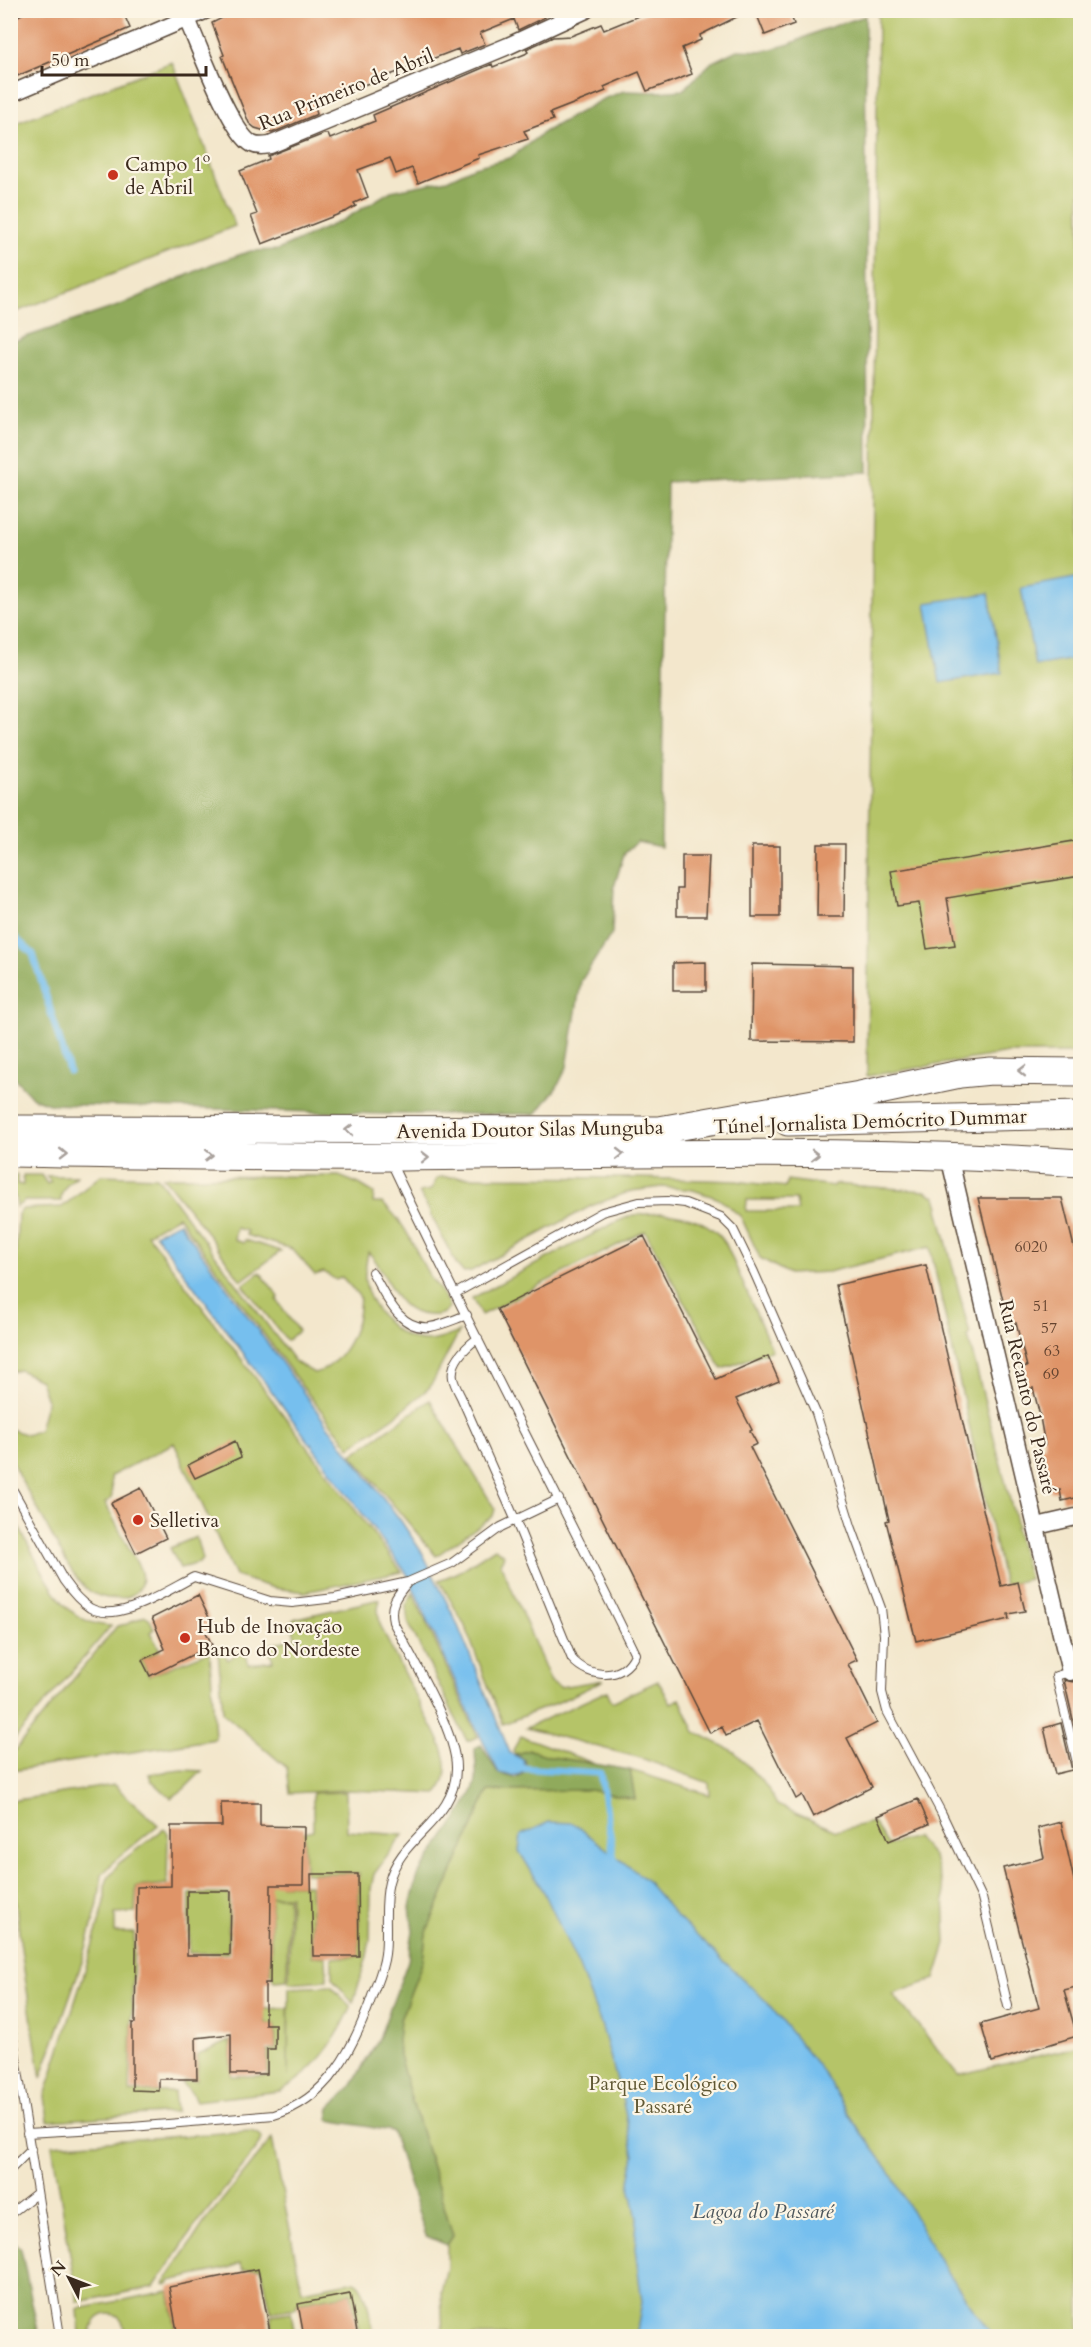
<svg xmlns="http://www.w3.org/2000/svg" width="1091" height="2347" font-family="Cardo,serif">
	<rect width="100%" height="100%" fill="#fcf5e5"/>
	<filter id="ink" filterUnits="userSpaceOnUse"><feTurbulence type="fractalNoise" baseFrequency=".0167" numOctaves="2"/><feDisplacementMap in="SourceGraphic" scale="12" xChannelSelector="R" yChannelSelector="G"/><feConvolveMatrix kernelMatrix="1 2 1 2 8 2 1 2 1" color-interpolation-filters="sRGB"/></filter>
	<filter id="wash" filterUnits="userSpaceOnUse"><feTurbulence type="fractalNoise" baseFrequency=".008" numOctaves="4" result="noise"/><feDisplacementMap in="SourceGraphic" scale="24" xChannelSelector="R" yChannelSelector="G"/><feGaussianBlur stdDeviation="1.35" result="paint"/><feColorMatrix in="noise" values="0 0 0 0 0 0 0 0 0 0 0 0 0 0 0 0 0 1.4 0 .05"/><feComposite in="paint" operator="in"/></filter>
	<g filter="url(#wash)">
		<rect width="100%" height="100%" fill="#f3e7cc"/>
		<path fill="#b5c467" stroke="#787742" stroke-width="1.5" fill-rule="evenodd" d="M878 11H1080V1053H1008L867 1076Z
			M172 62 235 226 11 314V125Z
			M11 1175H17V1184L23 1185V1175H41L47 1184 51 1182 46 1176H77C69 1182 60 1191 61 1201H25L16 1207V1198L11 1192Z
			M101 1175 157 1177 295 1362 314 1373C335 1369 350 1344 356 1325 359 1317 359 1306 360 1297L342 1277 336 1280 324 1272 315 1275 292 1249 246 1235 247 1231 236 1228 234 1240 244 1243 245 1240 281 1251 241 1281 203 1227 163 1177 339 1176 359 1184 374 1193 373 1203H382C406 1222 414 1249 429 1275 436 1286 445 1294 449 1307 444 1315 437 1316 428 1315 391 1314 390 1272 368 1252 367 1260 364 1271 365 1280 368 1308 398 1342 428 1341 438 1341 449 1336 459 1332L430 1387 394 1417 350 1447 301 1385 178 1216 147 1234 402 1572 305 1592 274 1588 235 1576 174 1443 111 1476 112 1498 105 1503 140 1569C151 1601 107 1606 87 1589 68 1573 49 1528 36 1506 28 1491 18 1476 12 1461 8 1452 11 1438 11 1429L27 1435 39 1430 47 1400 40 1380 20 1370 11 1372 10 1256 16 1251 18 1214 23 1209 62 1207Z
			M442 1177 639 1178 736 1181 786 1187 787 1180 833 1186 834 1184 926 1191 936 1197 939 1207 938 1209 970 1335 968 1337C985 1400 1000 1464 1017 1526L1015 1528 1029 1579 1004 1585 930 1247 828 1272 789 1274 760 1258 741 1217 726 1204 717 1198 693 1190 662 1187 631 1191 591 1206 471 1271 463 1272 457 1265 419 1192 431 1190 437 1178ZM796 1200 798 1211H746L747 1200Z
			M661 1213C687 1214 711 1221 726 1244L772 1350 722 1369 645 1231 481 1315 472 1298 616 1222 633 1215Z
			M260 1272 279 1297 277 1300 298 1331 287 1341 243 1285Z
			M430 1400 495 1509 493 1516 436 1556 352 1455Z
			M10 1511C25 1536 48 1589 68 1608 79 1619 95 1625 111 1626L11 1743Z
			M196 1537 202 1559 199 1563 180 1568 170 1548Z
			M495 1548 504 1555 501 1564 551 1682 560 1687 604 1680 559 1702 503 1724 464 1624 439 1580 457 1573Z
			M413 1593 478 1737 467 1741 408 1622 406 1606Z
			M380 1599 378 1609 380 1624C392 1652 407 1680 422 1708 431 1725 443 1743 446 1763 447 1775 444 1784 437 1794L348 1790 290 1793 287 1768 223 1713 218 1650H223L228 1660 238 1653 246 1655 249 1664 273 1661 268 1645 296 1638 291 1624 294 1619Z
			M145 1616 149 1618 154 1629 150 1632 160 1650 142 1660 149 1676 210 1651 215 1739 11 1771V1755L117 1626 127 1624Z
			M658 1681 671 1703 680 1699 695 1732 735 1752 767 1787 777 1805 836 1831 873 1822 888 1845 916 1837 934 1857 944 1893 946 1944 935 1979 893 1994 958 2075 1080 2046V2336H443L441 2292 447 2267V2245L453 2236 409 2092 399 2055 398 2040 400 2020 423 1960 426 1933 488 1791 590 1790 635 1799 630 1770 710 1795 709 1783 641 1758 526 1728 607 1691 612 1702Z
			M521 1736 593 1763 552 1757 530 1750 515 1754 513 1750Z
			M183 1770 202 1771 184 1789 171 1798 151 1780 149 1774Z
			M114 1785 158 1825 113 1862 102 1875 98 1904 83 1959 41 2078C26 1986 10 1895 11 1801Z
			M346 1792 347 1831 403 1835 374 1874 371 1888 370 1939 367 1956 353 2003 332 1978V1958L359 1956V1873H305L304 1832 313 1830V1793Z
			M164 1829 168 1833 167 1884 136 1887 135 1913 115 1914V1933H134L130 2092H174L176 2112 48 2121 45 2096 87 1964 105 1902V1886L108 1878 119 1863Z
			M280 1874 281 1885H310L312 1956 326 1957 327 1980 289 1983 290 1896H265L258 1875Z
			M190 1894H229L228 1953H189Z
			M267 1897H288L287 1980 274 1981 271 1973V1902L267 1901Z
			M331 1986 351 2007C337 2040 312 2075 280 2091L196 2101 192 2093 182 2084 184 2081 197 2080 198 2055 230 2041 231 2076H268V2051L276 2050 275 2024H266L263 2009 288 2008V2077L289 1988Z
			M251 2131 260 2135 262 2139 255 2151 195 2226 154 2287 78 2302 52 2145Z
			M272 2139 302 2291 355 2281C369 2291 370 2321 374 2336H360L351 2293 297 2303 296 2308 271 2312 261 2267 244 2270 240 2263 229 2268 170 2281V2284L166 2285 164 2284 206 2220Z
			M169 2291 177 2336H123C131 2313 96 2303 91 2332L92 2336H80L78 2309Z
			M291 2312 295 2336H274L271 2315Z"/>
		<path fill="#90aa5c" stroke="#666a3d" stroke-width="1.5" d="M865 16 868 472 667 482 661 847 637 842 624 854 614 887 612 933 581 981 567 1067 557 1087 536 1114H383L49 1104 33 1098 10 1073 11 342 121 305 212 264 251 251 278 250 345 219 391 191 447 180 474 167 510 158 544 132 603 99 624 91 657 92 683 90 712 62 737 50 764 51 790 44 819 31Z
			M481 1745 498 1773 515 1778 523 1774 527 1767 525 1760 515 1754 530 1750 552 1757 630 1770 635 1799 590 1790 488 1791 426 1933 423 1960 400 2020 398 2040 399 2055 409 2092 453 2236 447 2245 426 2236 392 2131 328 2120 330 2108 349 2089 378 2041 408 1961 413 1931 410 1907 418 1875C431 1855 473 1801 476 1780 477 1770 475 1758 475 1748Z
			M15 2242 21 2249 39 2336H11L10 2244Z"/>
		<path fill="#76bfee" stroke="#587486" stroke-width="1.5" d="M1080 577V658L1035 666 1021 588Z
			M989 593 1002 673 940 683 926 603Z
			M179 1222 325 1422 401 1521 423 1554 456 1621 510 1753 524 1760 525 1770C517 1779 509 1775 499 1773L477 1730 407 1574 155 1234Z
			M549 1822 573 1823 645 1879 677 1917 766 2001 822 2071 853 2121 888 2169 942 2265 993 2336H636L642 2302 635 2248 637 2218 629 2182 634 2156 623 2102 602 2027 579 1967 544 1892 519 1851 521 1835Z"/>
		<g fill="none" stroke-linecap="round" stroke-linejoin="round">
			<path stroke="#76bfee" stroke-width="7" d="M10 933 33 954 69 1071
				M518 1768 600 1773 614 1859"/>
		</g>
		<g id="blocks">
			<path fill="#df9468" fill-rule="evenodd" d="M30 10H122L130 28 10 79V20Z
				M238 10H543L545 17 518 30 514 19 480 33 485 44 460 54 458 49 314 104 317 114 272 133 255 128 249 123 222 56 224 55 212 23Z
				M653 10H751L700 35 701 40 682 48 692 74 647 91 639 72 604 87 606 91 550 113 553 120 524 131 528 139 478 155 479 158 418 183 412 168 396 174 390 158 358 170 368 197 354 203 356 206 347 211 262 244 251 216 257 214 240 171 269 159 268 156 324 134H328L330 139 375 121 373 115 492 64 493 67 525 54 528 52 526 49 553 37 571 36 601 24 604 30Z
				M755 10H789L794 24 765 35Z
				M1080 840V876L947 898 955 945 927 949 919 903 897 906 891 871Z
				M818 844H845L844 917H817Z
				M752 846H780V917H752Z
				M682 856H709L706 916H677V889H682Z
				M706 962V991H673V963Z
				M752 964 853 966V1042L751 1041Z
				M978 1198H1062L1074 1247 1080 1245V1497L1062 1501 1060 1490 1051 1492 1039 1447 1045 1445 1039 1412 1033 1388 1025 1390 1020 1369 1027 1367 1016 1323 1009 1325Z
				M644 1236 716 1379 768 1356 779 1381 736 1399 752 1430 750 1431 757 1444 750 1447 857 1660 848 1664 877 1723 847 1738 872 1787 813 1817 802 1795 796 1799 757 1721 726 1736 722 1727 710 1733 497 1309Z
				M926 1265 1001 1586 1018 1582 1025 1611 1008 1614 1009 1619 916 1641 886 1521 889 1520 836 1285Z
				M235 1441 241 1457 195 1478 188 1465Z
				M141 1488 166 1538 136 1553 111 1503Z
				M198 1595 214 1628 206 1632 212 1645 150 1676 142 1660 165 1649 152 1618Z
				M1080 1676V1750L1064 1680 1073 1682Z
				M1061 1723 1072 1770 1055 1774 1044 1728Z
				M918 1799 929 1824 889 1841 878 1816Z
				M221 1803H260V1826L304 1827 303 1885H271L270 1983H265V2024H275V2049H267V2074H231V2034L196 2038 197 2079H159V2091L132 2090V2023H135L137 1887 171 1886V1826H222ZM187 1891H231L230 1955H187Z
				M1061 1822 1080 1907V1986L1064 1990 1077 2036 992 2062 981 2024 1039 2008 1003 1868 1044 1858 1038 1828Z
				M311 1874H358L359 1956H313Z
				M258 2269 271 2337H178L169 2287Z
				M350 2294 358 2337H304L298 2304Z"/>
		</g>
	</g>
	<g filter="url(#ink)">
		<use href="#blocks" fill-opacity="0" stroke="#574638" stroke-width="1.5"/>
		<g fill="none" stroke-linecap="round" stroke-linejoin="round">
			<defs>
				<path id="lane" d="M390 1160C468 1326 555 1488 635 1654 623 1681 590 1679 572 1659L515 1519 461 1397C458 1391 454 1384 453 1378 450 1361 466 1347 478 1338
					M372 1272C385 1294 399 1331 430 1327 443 1325 455 1319 467 1315
					M456 1293 602 1212 639 1202 667 1201 685 1203 721 1217 733 1229 754 1272 816 1413 851 1526 881 1608 884 1635 882 1692 887 1711 941 1812 982 1898 1008 2006
					M10 1485 64 1581C71 1591 79 1601 90 1608 118 1624 168 1590 194 1577L270 1601 292 1603 335 1598 408 1582 452 1563 501 1527 559 1499
					M1080 1669 1056 1676 1080 1775
					M10 2020 60 2336
					M27 2133 132 2127 274 2115C327 2099 352 2051 370 2002 375 1986 383 1971 385 1954 388 1931 383 1905 389 1882 400 1836 457 1820 456 1767 456 1731 411 1656 393 1622 389 1604 397 1595 408 1582
					M10 2170 31 2149
					M10 2214 37 2193"/>
				<path id="street" d="M187 19C198 44 231 133 252 144 258 147 264 146 270 145L508 46 586 10
					M10 94 207 10
					M949 1156 1070 1672
					M1037 1526 1080 1516"/>
				<path id="primary" d="M788 1122 1080 1115
					M10 1129 659 1130 860 1095 960 1074 991 1071 1080 1072
					M10 1153C138 1155 265 1158 392 1157 622 1155 852 1147 1080 1163"/>
			</defs>
			<use href="#lane" stroke="#574638" stroke-width="10"/>
			<use href="#street" stroke="#574638" stroke-width="19"/>
			<use href="#primary" stroke="#574638" stroke-width="29"/>
			<use href="#lane" stroke="#fff" stroke-width="8"/>
			<use href="#street" stroke="#fff" stroke-width="16"/>
			<use href="#primary" stroke="#fff" stroke-width="27"/>
		</g>
		<defs><path id="oneway-chevron" d="M-2-3.5L2.5 0L-2 3.5" fill="none" stroke-width="1.6" stroke-linecap="round" stroke-linejoin="round" transform="scale(1.5)"/></defs>
		<g stroke="#a79f9a">
			<use href="#oneway-chevron" transform="translate(1022 1071) rotate(-179)"/>
			<use href="#oneway-chevron" transform="translate(349 1130) rotate(180)"/>
			<use href="#oneway-chevron" transform="translate(63 1154) rotate(1)"/>
			<use href="#oneway-chevron" transform="translate(620 1154) rotate(-1)"/>
			<use href="#oneway-chevron" transform="translate(209 1155) rotate(1)"/>
			<use href="#oneway-chevron" transform="translate(815 1155)"/>
			<use href="#oneway-chevron" transform="translate(425 1157) rotate(-1)"/>
		</g>
	</g>
	<g fill="#c8321e" stroke="#fcf5e5" stroke-width="2">
		<circle cx="113" cy="175" r="6"/>
		<circle cx="138" cy="1520" r="6"/>
		<circle cx="185" cy="1638" r="6"/>
	</g>
	<g text-anchor="middle" stroke-width="4.5" stroke-linejoin="round" paint-order="stroke">
		<g font-size="16" fill="#644430">
			<text x="1031" y="1252">6020</text>
			<text x="1041" y="1311">51</text>
			<text x="1049" y="1333">57</text>
			<text x="1052" y="1356">63</text>
			<text x="1051" y="1379">69</text>
		</g>
		<g font-size="20" fill="#3b2a1e" stroke="#fcf5e5">
			<text transform="translate(346 89) rotate(-22)" y="7">Rua Primeiro de Abril</text>
			<text transform="translate(870 1121) rotate(-2)" y="7">Túnel Jornalista Demócrito Dummar</text>
			<text transform="translate(530 1129) rotate(-1)" y="7">Avenida Doutor Silas Munguba</text>
			<text transform="translate(1028 1397) rotate(77)" y="7">Rua Recanto do Passaré</text>
		</g>
		<g font-size="20" fill="#3b2a1e" stroke="#fcf5e5" text-anchor="start">
			<text x="125" y="171">Campo 1º<tspan x="125" dy="23">de Abril</tspan></text>
			<text x="150" y="1527">Selletiva</text>
			<text x="197" y="1633">Hub de Inovação<tspan x="197" dy="23">Banco do Nordeste</tspan></text>
		</g>
		<g font-size="20" fill="#605834" stroke="#fcf5e5">
			<text x="663" y="2090">Parque Ecológico<tspan x="663" dy="23">Passaré</tspan></text>
		</g>
		<g font-size="21" font-style="italic" fill="#4d575c" stroke="#fcf5e5">
			<text x="763" y="2218">Lagoa do Passaré</text>
		</g>
	</g>
	<rect width="1091" height="2347" fill="none" stroke="#fcf5e5" stroke-width="36"/>
	<g transform="translate(69 2278) rotate(312)" stroke="#fcf5e5" stroke-width="4.5" paint-order="stroke">
	<path d="M0-4.5L10 22L0 15L-10 22Z" fill="#3b2a1e"/>
	<text y="-9" font-size="16" font-weight="bold" text-anchor="middle" fill="#3b2a1e">N</text>
	</g>
	<path d="M42 66v9h164v-9" fill="none" stroke="#3b2a1e" stroke-width="3"/>
	<text x="51" y="66" font-size="18" fill="#3b2a1e" stroke="#fcf5e5" stroke-width="4.5" paint-order="stroke">50 m</text>
</svg>
